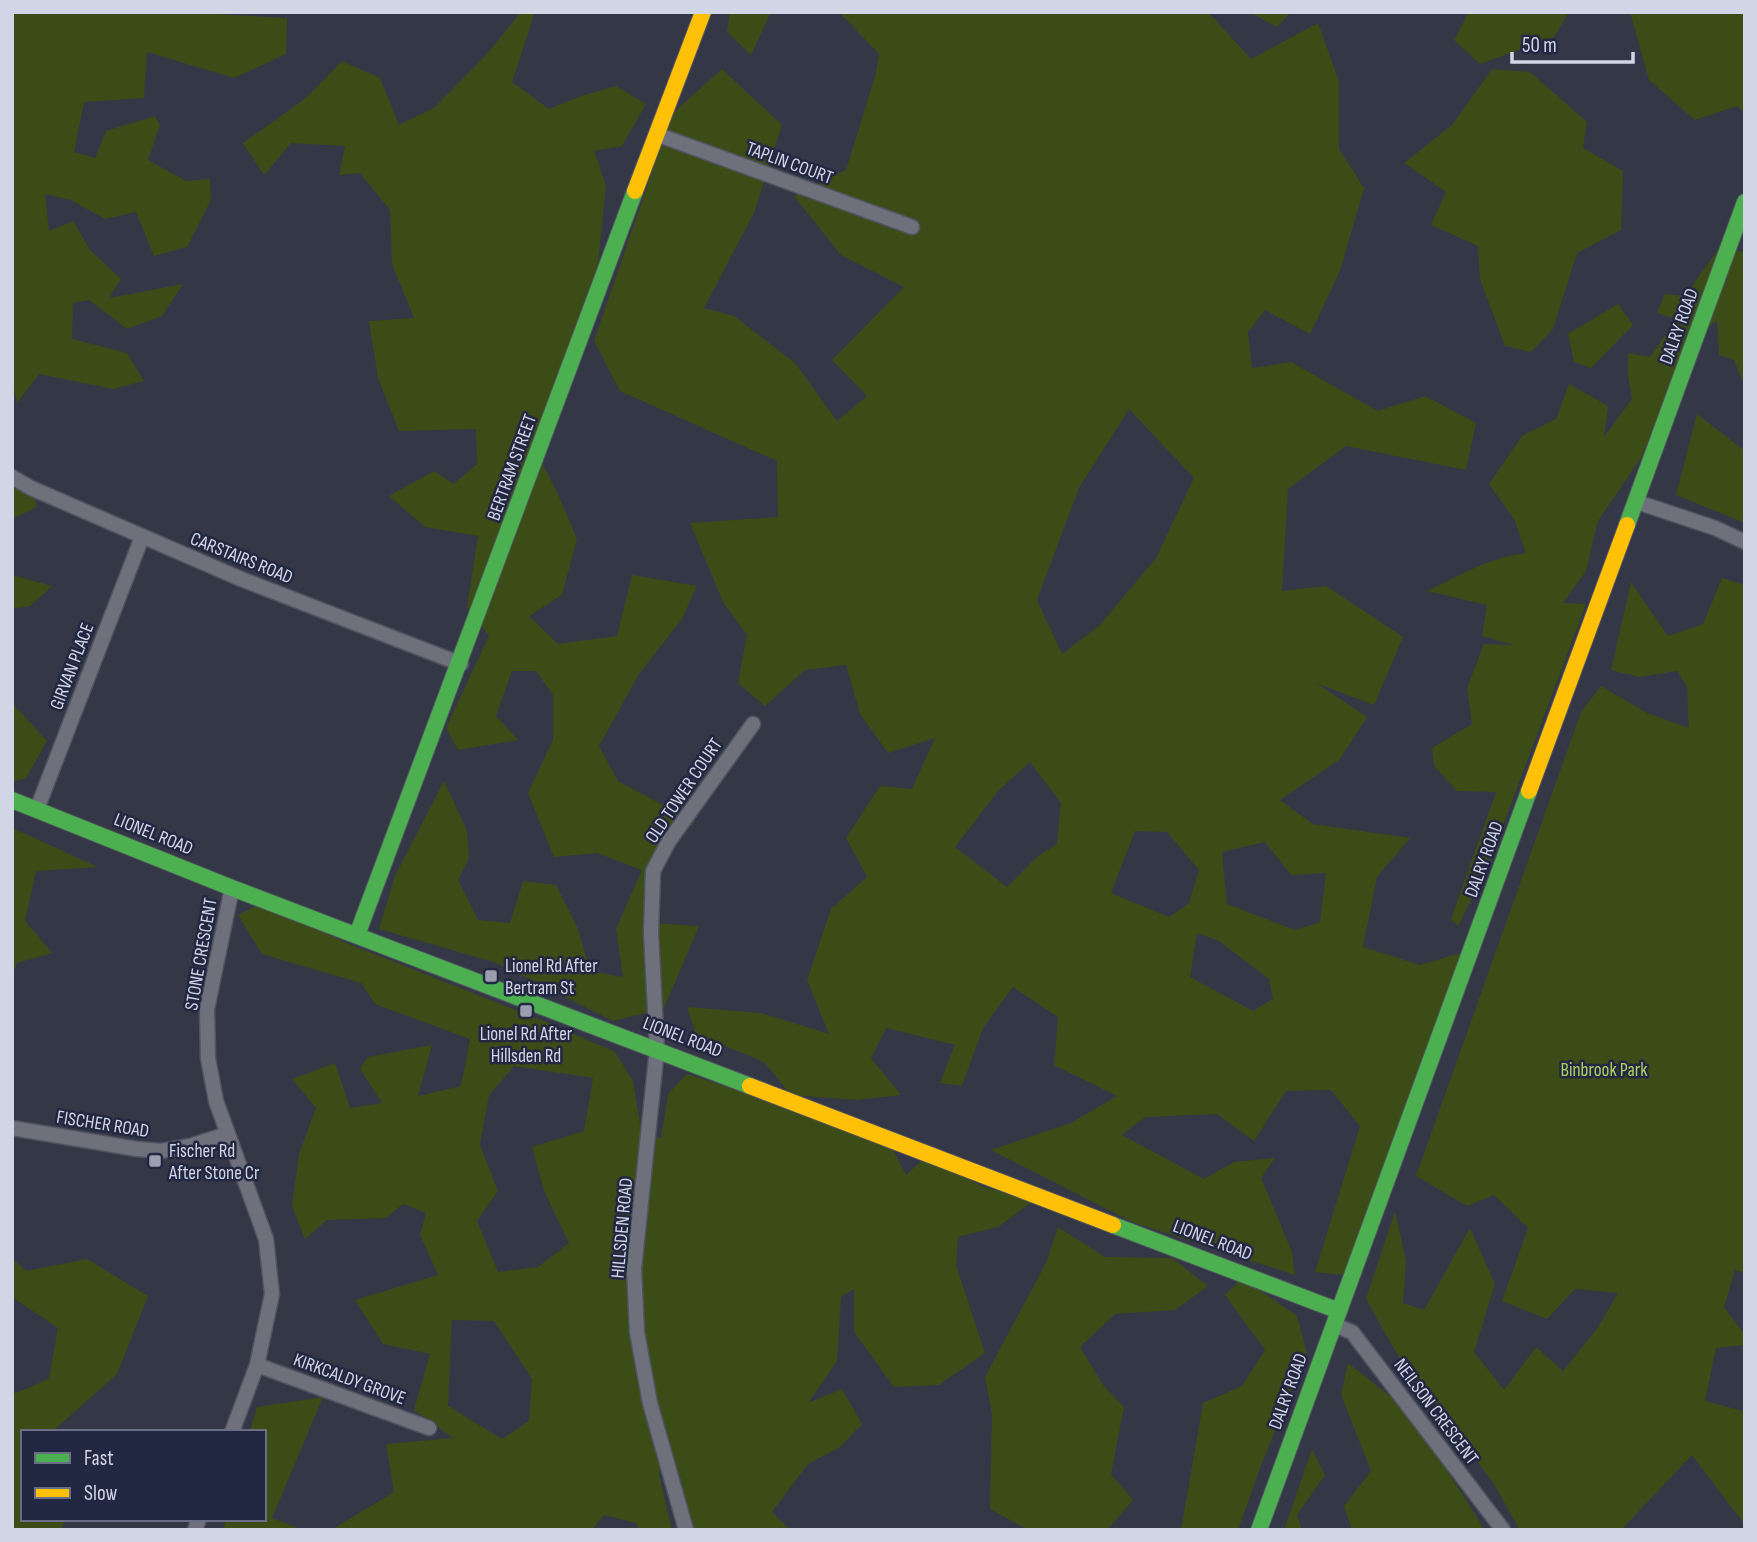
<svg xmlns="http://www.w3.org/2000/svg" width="1757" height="1542" font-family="'Sofia Sans Condensed',sans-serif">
	<rect width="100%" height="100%" fill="#343746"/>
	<path fill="#3c4c17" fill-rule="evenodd" d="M12 12H179L287 18 286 54 234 78 147 52 144 98 84 102 74 152 95 158 106 131 155 116 160 125 148 160 186 181 210 179 211 200 187 247 154 256 136 212 105 219 71 200 45 194 49 231 73 221 90 250 121 279 109 298 183 284 162 316 127 329 89 300 73 303 72 339 127 353 144 381 113 389 39 374 17 403 12 381Z
		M521 12H533L534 15 512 82 549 109 581 96 616 86 646 104 622 146 594 151 606 185 598 264 532 444 557 492 577 539 562 595 529 616 558 644 617 636 632 575 697 586 682 619 639 674 599 746 618 781 695 822 651 861 652 923 699 926 664 1008 613 1021 497 963 379 929 395 876 444 781 467 831 469 858 458 880 478 920 510 923 523 881 556 885 578 929 590 971 623 977 616 929 642 870 597 853 554 857 528 793 553 740V695L536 671H512L496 716 518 740 458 750 446 728 489 636 467 607 478 536 425 527 389 496 434 471 454 484 477 464 476 429 399 431 378 378 369 321 414 318 392 264 390 210 360 173 339 175 345 146 291 143 264 175 243 143 306 98 342 61 380 78 399 125 434 108 487 54Z
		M730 12H771L751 55 727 32Z
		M839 12H1208L1251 59 1318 23 1339 81V149L1364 188 1340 271 1310 334 1265 310 1248 332 1252 368 1291 362 1378 411 1425 396 1476 423 1466 470 1346 446 1288 489 1282 591 1326 586 1403 637 1374 705 1316 683 1367 717 1340 759 1280 800 1313 824 1410 838 1377 877 1363 947 1420 965 1464 952 1343 1275 1315 1272 1360 1126 1331 1090 1286 1091 1254 1141 1217 1114 1145 1117 1122 1135 1204 1179 1234 1162 1275 1158 1261 1178 1292 1252 1295 1275 1132 1222 991 1150 1071 1123 1117 1096 1054 1065 1058 1017 1013 987 983 1028 962 1086 940 1083 955 1045 886 1028 871 1058 901 1095 857 1100 791 1095 764 1062 696 1034 687 1007 761 1013 829 1034 807 980 831 909 867 877 846 838 880 786 912 789 935 738 888 753 860 714 846 665 805 670 765 706 738 683 747 635 723 602 690 523 778 517 777 461 620 391 594 341 672 114 722 69 782 125 754 213 704 308 734 316 795 363 837 421 867 396 832 360 904 287 841 255 794 196 846 170 876 73 879 54ZM1129 409 1194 478 1156 558 1100 625 1062 654 1037 600 1079 488ZM1030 762 1061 803 1057 844 1038 856 1007 887 955 847 998 791ZM1135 831 1167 832 1199 870 1189 903 1169 917 1111 893ZM1265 842 1291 875 1326 873 1320 922 1295 930 1227 904 1222 852ZM1197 933 1219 941 1269 979 1273 999 1253 1011 1190 977Z
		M1249 12H1291L1277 27Z
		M1469 12H1569L1554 37 1480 64 1454 40Z
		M1630 12H1745V113L1737 106 1695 120 1649 80Z
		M1492 69 1530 72 1587 122 1583 148 1623 171 1621 230 1577 253 1553 329 1531 352 1505 346 1480 279 1478 246 1431 225 1446 192 1404 163 1452 125Z
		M1722 244 1745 253V381L1742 380 1734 360 1719 355 1717 320 1685 347 1642 456 1598 521 1586 571 1563 603 1586 604 1487 868 1458 926 1451 919 1496 792 1457 791 1434 766 1432 748 1472 724 1467 688 1484 644 1514 645 1482 636 1487 605 1427 591C1459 576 1490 557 1526 553L1514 519 1489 484 1522 436 1556 419 1569 384 1608 406 1604 437 1632 399 1628 375V353L1650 357 1676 319 1657 313 1665 294 1685 296Z
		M1618 304 1633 325 1591 368 1574 362 1568 334Z
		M1697 414 1745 451V523L1676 495Z
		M32 487 37 507 12 519V489Z
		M12 575 52 586 30 606 12 609Z
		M1722 578 1745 585V1273L1735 1270 1724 1307 1745 1335V1345L1716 1348 1705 1401 1743 1411 1745 1408V1525L1692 1455 1621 1530H1520L1492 1481 1402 1363 1366 1299 1395 1212 1406 1261 1403 1303 1424 1310 1470 1228 1495 1284 1474 1352 1504 1390 1536 1347 1563 1371 1597 1329 1618 1293 1575 1289 1547 1319 1502 1301 1528 1228 1494 1195 1467 1206 1416 1176 1581 712 1601 686 1647 713 1689 728 1687 687 1677 671 1639 677 1611 670 1631 582 1668 636 1703 624Z
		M12 703 47 741 26 778 12 782Z
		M12 828 98 867 36 871 25 921 52 953 17 963 12 976Z
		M265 902 344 942 556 1026 615 1052 633 1081 641 1130 661 1139 668 1094 687 1074 887 1138 906 1175 927 1156 981 1186 1033 1201 998 1227 958 1237 956 1265 985 1353 939 1385 894 1387 854 1332V1289L841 1297 837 1361 808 1403 842 1389 862 1424 840 1447 808 1464 772 1512 787 1527 798 1530H694L666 1436 659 1475 672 1530H639L636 1523 604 1515 592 1530H331L394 1492 386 1444 453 1438 414 1410 430 1354 383 1344 355 1300 438 1275 420 1235 426 1213 403 1204 386 1218 327 1220 305 1239 292 1206 299 1154 316 1108 292 1079 335 1063 350 1108 382 1103 360 1069 368 1057 432 1045 418 1096 461 1086 470 1039 375 1004 361 983 262 954 238 915ZM514 1066 593 1078 584 1131 532 1147 544 1191 569 1243 538 1267 498 1272 477 1221 498 1191 480 1145 489 1095ZM452 1320 494 1321 532 1379 529 1421 502 1439 448 1406Z
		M1058 1227 1105 1257 1172 1258 1208 1286 1175 1310 1115 1314 1080 1347 1103 1385 1124 1407 1111 1474 1133 1500 1109 1528 1101 1530H1028L990 1509 992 1414 985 1377 1046 1263Z
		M12 1258 26 1271 87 1259 148 1296 117 1374 52 1432H23V1519H65L61 1530H12V1394L29 1388 49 1378 58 1328 12 1297Z
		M1242 1278 1297 1316 1307 1353 1262 1463 1238 1530H1181L1203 1403 1242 1386 1265 1350 1225 1295Z
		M1348 1363 1409 1411 1485 1530H1352L1344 1506 1371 1471 1341 1395Z
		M323 1397 272 1518 303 1530H223L226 1519H264V1432H250L257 1407Z
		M1312 1449 1325 1475 1297 1515 1302 1530H1284Z"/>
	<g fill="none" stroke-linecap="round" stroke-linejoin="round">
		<defs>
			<path id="street" d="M656 134 912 227
				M12 477 31 488 241 579 461 664
				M1637 502 1715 528 1745 542
				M37 809 142 537
				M232 888 207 1009 208 1058 216 1101 266 1239 272 1294 257 1365 232 1432
				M12 1128 137 1149 161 1151 190 1146 227 1134
				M1334 1325 1352 1332 1503 1530
				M257 1365 429 1428
				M195 1530 199 1519
				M686 1530 650 1403 637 1332 634 1269 657 1049 651 933 653 871 669 841 753 724"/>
			<path id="fast" d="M1627 525 1745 202
				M12 800 232 888 750 1086
				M357 935 635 191
				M1113 1225 1339 1311
				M1259 1530 1529 791"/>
			<path id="slow" d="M635 191 703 12
				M1529 791 1627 525
				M750 1086 1113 1225"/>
		</defs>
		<use href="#street" stroke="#515360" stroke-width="17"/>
		<use href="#fast" stroke="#515360" stroke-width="18"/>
		<use href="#slow" stroke="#515360" stroke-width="18"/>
		<use href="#street" stroke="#6e717c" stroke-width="14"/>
		<use href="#fast" stroke="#4caf50" stroke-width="16"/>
		<use href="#slow" stroke="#ffc107" stroke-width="16"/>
	</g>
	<g fill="#9a9eaf" stroke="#232842" stroke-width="2.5">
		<rect x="484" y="969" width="14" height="14" rx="3.5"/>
		<rect x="519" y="1004" width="14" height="14" rx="3.5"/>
		<rect x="148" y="1154" width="14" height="14" rx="3.5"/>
	</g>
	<g text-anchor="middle" stroke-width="5" stroke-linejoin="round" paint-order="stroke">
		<g font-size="19" fill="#d1d6e7" stroke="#232842">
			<text transform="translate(790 162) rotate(20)" y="7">TAPLIN COURT</text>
			<text transform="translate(1678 326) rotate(-70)" y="7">DALRY ROAD</text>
			<text transform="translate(511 467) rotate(-70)" y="7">BERTRAM STREET</text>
			<text transform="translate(242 557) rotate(22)" y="7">CARSTAIRS ROAD</text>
			<text transform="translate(71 666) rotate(-69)" y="7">GIRVAN PLACE</text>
			<text transform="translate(683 790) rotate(-56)" y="7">OLD TOWER COURT</text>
			<text transform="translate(154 833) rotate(22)" y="7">LIONEL ROAD</text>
			<text transform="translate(1483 859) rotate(-70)" y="7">DALRY ROAD</text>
			<text transform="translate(200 954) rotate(-80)" y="7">STONE CRESCENT</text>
			<text transform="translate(683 1036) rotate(21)" y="7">LIONEL ROAD</text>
			<text transform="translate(103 1123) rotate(9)" y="7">FISCHER ROAD</text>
			<text transform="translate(621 1228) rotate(-85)" y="7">HILLSDEN ROAD</text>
			<text transform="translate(1213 1239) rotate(21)" y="7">LIONEL ROAD</text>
			<text transform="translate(350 1378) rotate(20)" y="7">KIRKCALDY GROVE</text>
			<text transform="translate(1287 1391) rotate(-70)" y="7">DALRY ROAD</text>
			<text transform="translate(1437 1411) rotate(53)" y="7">NEILSON CRESCENT</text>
		</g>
		<g font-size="19" fill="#d1d6e7" stroke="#232842" text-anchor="start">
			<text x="505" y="972">Lionel Rd After<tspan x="505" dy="22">Bertram St</tspan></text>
			<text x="526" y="1040" text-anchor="middle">Lionel Rd After<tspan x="526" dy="22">Hillsden Rd</tspan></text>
			<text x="169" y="1157">Fischer Rd<tspan x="169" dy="22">After Stone Cr</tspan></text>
		</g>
		<g font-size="19" fill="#aed260" stroke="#232842">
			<text x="1604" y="1076">Binbrook Park</text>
		</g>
	</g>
	<rect width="1757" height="1542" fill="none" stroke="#d1d6e7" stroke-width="28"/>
	<rect x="21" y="1430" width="245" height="91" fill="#232842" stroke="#696e84" stroke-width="2"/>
	<rect x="35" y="1453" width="35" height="10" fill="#4caf50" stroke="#696e84" stroke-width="2"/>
	<text x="84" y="1465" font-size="21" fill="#d1d6e7">Fast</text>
	<rect x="35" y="1488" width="35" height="10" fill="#ffc107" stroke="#696e84" stroke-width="2"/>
	<text x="84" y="1500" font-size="21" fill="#d1d6e7">Slow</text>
	<path d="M1512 52v10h121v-10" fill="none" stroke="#d1d6e7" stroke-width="3.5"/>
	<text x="1522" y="52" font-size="21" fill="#d1d6e7" stroke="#232842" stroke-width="5" paint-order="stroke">50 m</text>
</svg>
